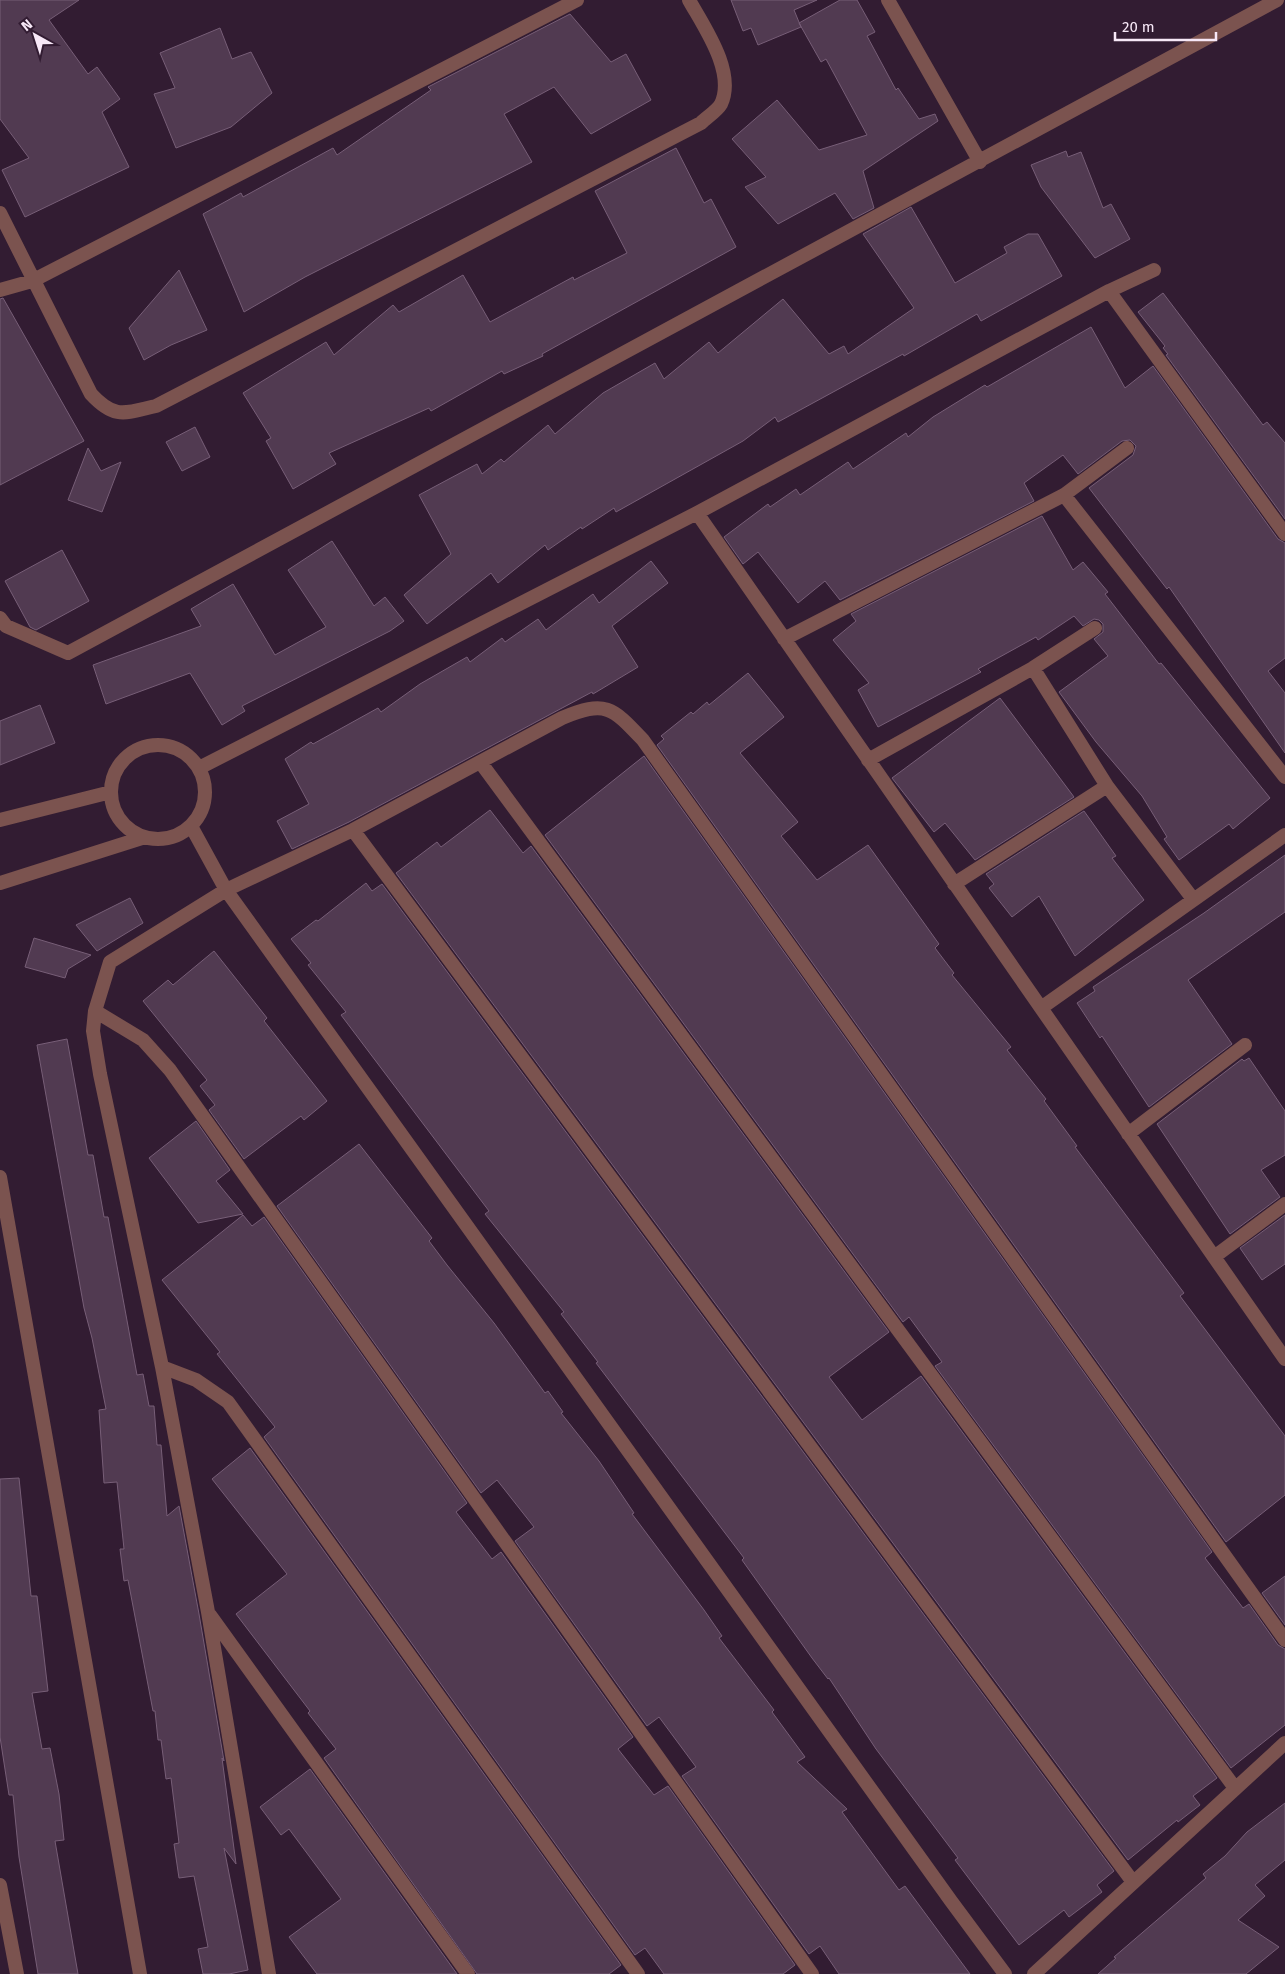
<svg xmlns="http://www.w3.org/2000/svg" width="1285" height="1974" font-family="'Fira Sans',sans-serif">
	<rect width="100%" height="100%" fill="#321c32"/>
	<path fill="#513a51" stroke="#775e77" d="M0 0H79L49 20 88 74 97 67 120 99 102 112 129 167 25 217 2 170 29 158 0 119Z
		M731 0H817L794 10 801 27 758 45 751 28 743 31Z
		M840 0H857L875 32 867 36 896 90 898 88 919 119 935 114 938 121 863 171 874 208 853 219 835 193 778 224 745 187 766 177 732 139 777 100 819 150 867 135 826 59 821 62 799 23Z
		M570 14 611 62 626 54 651 100 591 134 554 87 504 114 532 162 305 277 244 312 203 214 241 193 243 197 333 148 337 155 431 90 428 87Z
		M220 28 232 59 251 52 272 93 231 127 176 148 154 94 175 88 160 53Z
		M676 148 704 203 711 199 736 247 542 354 543 356 504 374 502 371 431 411 429 408 329 453 336 464 293 489 266 441 271 438 243 393 326 342 334 355 393 305 399 312 463 275 490 322 573 277 574 280 627 253 595 191Z
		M1066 151 1068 157 1081 152 1103 208 1111 204 1130 239 1095 258 1041 187 1031 165Z
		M911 207 955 283 1007 253 1004 247 1028 234H1038L1062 276 981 321 977 314 904 356 903 354 778 422 775 417 743 441 616 512 614 508 582 529 581 527 548 550 545 545 498 583 491 573 427 624 404 595 451 554 419 495 477 464 482 474 501 459 504 462 548 425 555 434 603 393 655 363 664 379 709 342 718 353 783 299 829 354 844 346 848 354 914 308 863 234Z
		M179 270 207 330 171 345 144 360 129 328Z
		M1163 293 1263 425 1267 422 1285 443V519L1166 355 1168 354 1163 348 1165 346 1138 312Z
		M3 298 84 441 0 485V299Z
		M1091 327 1125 388 1153 366 1278 539 1285 543V658L1268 671 1285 693V753L1169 587 1167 589 1089 488 1133 455 1136 446 1130 440 1122 441 1078 474 1063 455 1024 483 1034 501 840 600 825 581 798 603 758 552 743 564 724 537 768 504 770 507 796 489 800 495 848 462 853 469 906 433 908 437 933 417 985 385 987 387Z
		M195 427 210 457 182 471 166 442Z
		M88 448 101 471 121 462 102 512 68 500Z
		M1042 516 1073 570 1083 562 1108 592 1105 594 1159 664 1161 663 1270 798 1233 829 1229 824 1179 860 1164 839 1167 837 1142 796 1096 742 1059 692 1108 656 1094 639 1103 632V624L1099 620 1094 619 1083 626 1074 616 1038 640 1036 637 978 669 981 672 878 727 858 690 869 683 833 640 856 621 851 614Z
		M332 541 374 606 385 597 404 621 390 631 242 706 245 711 222 725 190 673 106 704 93 665 201 626 191 609 233 584 275 655 326 627 288 570Z
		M62 550 89 601 36 630 30 627 5 581Z
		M651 561 668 583 612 626 638 667 593 694 592 692 349 822 292 849 277 821 309 804 285 759 311 742 313 744 378 708 381 712 420 684 467 657 470 662 502 638 505 642 538 619 546 630 593 594 599 603Z
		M748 673 784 717 740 753 798 822 781 836 817 880 868 845 939 944 935 948 954 973 952 975 1011 1047 1007 1050 1046 1099 1044 1101 1077 1146 1075 1147 1184 1293 1180 1296 1285 1436V1495L1226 1542 657 745 664 739 661 736 691 712 693 714 707 702 709 705Z
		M1000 698 1074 797 975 860 945 823 934 832 892 778Z
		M40 705 55 743 0 765V721Z
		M644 756 1212 1552 1205 1558 1243 1608 1249 1604 1278 1645 1285 1649V1725L1231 1768 935 1366 942 1362 909 1317 903 1322 545 835Z
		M490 810 523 853 531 846 889 1332 829 1377 862 1420 921 1376 1217 1778 1193 1796 1200 1805 1178 1822 1177 1820 1128 1860 396 873 437 842 441 847Z
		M1084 811 1116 856 1112 858 1144 900 1075 956 1039 896 1012 917 989 888 994 884 986 874Z
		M1285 855V912L1188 980 1232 1044 1149 1107 1102 1036 1100 1038 1077 1003 1095 991 1093 987 1204 913Z
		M366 883 372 891 382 884 1114 1871 1097 1885 1102 1892 1069 1917 1064 1910 1019 1945 955 1860 958 1858 876 1749 829 1678 828 1679 812 1658 742 1560 744 1558 596 1363 598 1362 561 1314 564 1312 485 1214 489 1211 341 1015 346 1012 308 965 311 963 291 939 316 920 318 921Z
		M130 898 143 923 97 951 76 925Z
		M34 938 91 955 68 969 65 978 25 967Z
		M214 951 267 1018 264 1021 327 1101 304 1120 301 1116 244 1159 209 1110 215 1105 200 1086 207 1080 143 1001 168 980 173 985Z
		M67 1039 88 1155H93L104 1217H108L137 1375 143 1374 149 1406H154L157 1445H161L167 1516 179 1506 199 1614 224 1761 222 1758 236 1864 224 1848 248 1970 229 1974H203L198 1949 208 1947 194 1876 179 1878 174 1844 179 1843 171 1778 166 1779 161 1740H158L155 1711H153L128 1580 124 1581 120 1549H124L117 1482 104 1483 99 1410 106 1409 92 1338 84 1308 37 1045Z
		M1249 1058 1285 1111V1155L1261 1170 1280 1197 1230 1234 1157 1124 1242 1059 1244 1061Z
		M196 1121 230 1170 216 1181 243 1214 198 1223 149 1158Z
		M359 1144 432 1238 429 1241 447 1265 494 1323 545 1393 548 1391 563 1412 561 1413 599 1461 634 1513 632 1514 704 1610 722 1636 719 1638 774 1710 772 1712 805 1757 797 1762 847 1809 842 1812 899 1890 905 1886 970 1974H839L820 1946 809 1954 682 1776 696 1767 659 1717 647 1726 515 1541 534 1527 497 1480 481 1493 277 1206Z
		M243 1215 252 1226 264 1217 467 1503 456 1512 492 1559 501 1552 633 1737 618 1749 654 1795 668 1786 795 1965 783 1974H664L645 1948 635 1955 264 1437 275 1427 217 1354 220 1352 162 1280Z
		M1285 1215V1264L1262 1280 1240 1248Z
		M250 1448 621 1965 609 1974H477L324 1758 336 1749 308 1713 310 1711 236 1614 287 1574 212 1479Z
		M19 1478 31 1596H37L48 1691 32 1693 42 1749 50 1748 59 1794 64 1840 55 1841 78 1974H38L19 1857 13 1795H9L0 1737V1479Z
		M1285 1576V1625L1262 1593Z
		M310 1769 457 1974H317L289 1937 341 1899 289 1829 281 1835 260 1807Z
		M1285 1803V1860L1255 1885 1265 1896 1238 1920 1279 1947 1246 1974H1098L1116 1958 1114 1957 1206 1878 1203 1874 1225 1856 1247 1832Z"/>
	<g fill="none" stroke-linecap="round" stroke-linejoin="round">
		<path stroke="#7b534f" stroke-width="14" d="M888 0 980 162
			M0 213 91 394C115 420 125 413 156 406L701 123C707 117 717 111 721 104 736 72 704 27 689 0
			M0 290 32 281 577 0
			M1109 291 1285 534
			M1064 495 1285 777
			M697 513 1285 1359
			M0 618 6 626 68 653 1277 0
			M784 639 1064 495 1127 448
			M1033 668 1107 786 1193 899
			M111 792a47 47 0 1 1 94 0a47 47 0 1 1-94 0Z
			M868 760 1033 668 1095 628
			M481 763 1235 1788
			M199 768 697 513 1109 291 1154 270
			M0 820 111 792
			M191 826 226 890 951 1901 1005 1974
			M353 830 1133 1882
			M0 883 145 837
			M954 884 1107 786
			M1041 1008 1285 835
			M95 1011 143 1040 170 1070 812 1974
			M1128 1134 1245 1045
			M0 1177 140 1974
			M1214 1257 1285 1204
			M162 1367 196 1380 228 1402 638 1974
			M210 1615 468 1974
			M0 1885 17 1974
			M269 1974 208 1612 162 1367 100 1074 93 1031 95 1011 110 962 226 890 353 830 562 718C606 700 612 707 643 740L1285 1640
			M1034 1974 1285 1743"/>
	</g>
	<g transform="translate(35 35) rotate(321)" stroke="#321c32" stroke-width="4" paint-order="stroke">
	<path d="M0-4L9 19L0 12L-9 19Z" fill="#f7e8f7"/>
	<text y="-8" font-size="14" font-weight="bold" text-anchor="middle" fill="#f7e8f7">N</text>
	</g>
	<path d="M1115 32v8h101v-8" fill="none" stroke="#f7e8f7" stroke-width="2.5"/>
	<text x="1122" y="32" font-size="15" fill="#f7e8f7" stroke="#321c32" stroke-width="4" paint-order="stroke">20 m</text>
</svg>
